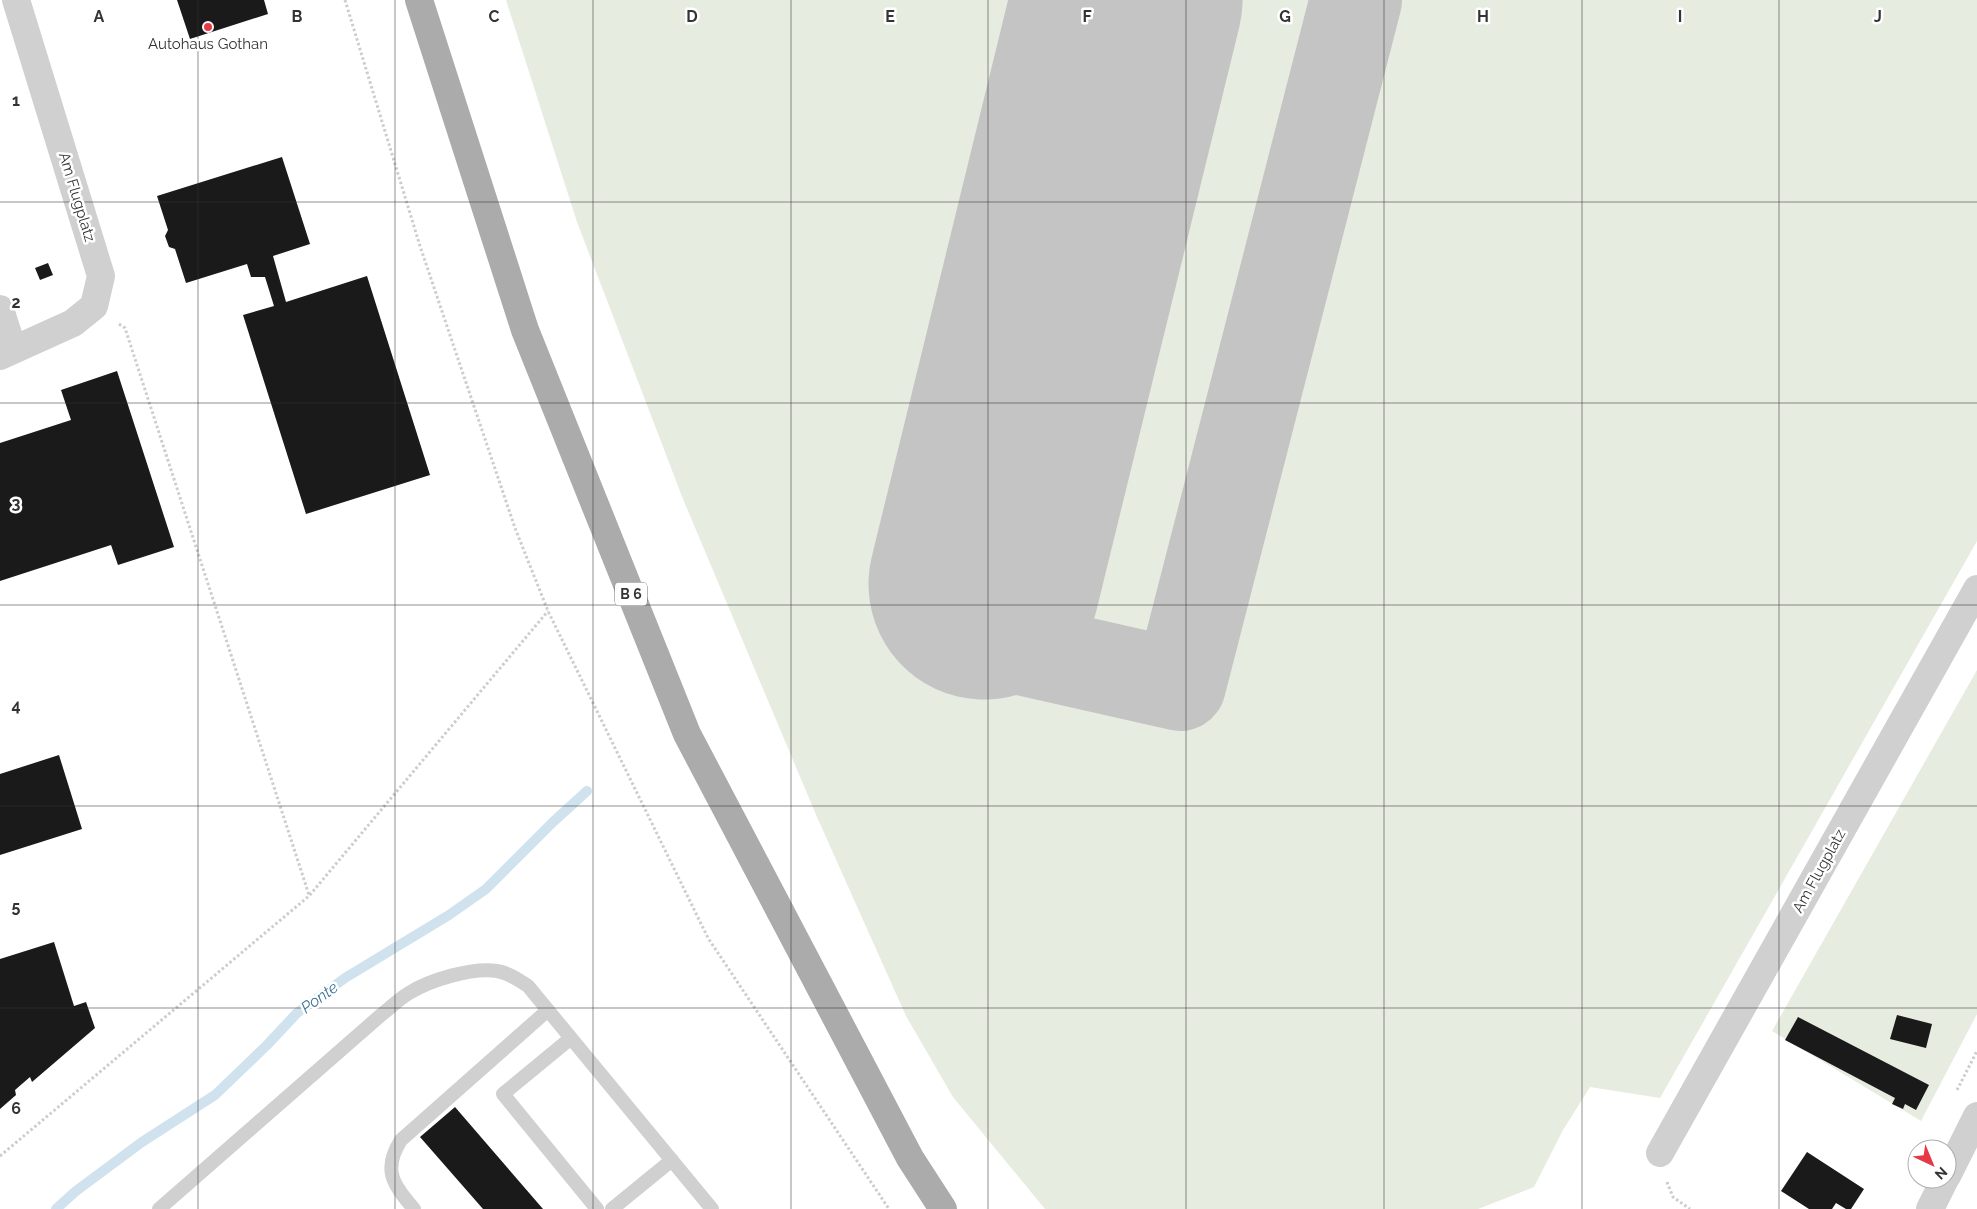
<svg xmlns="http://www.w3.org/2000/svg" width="1977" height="1209" viewBox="0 0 1977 1209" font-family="Raleway,sans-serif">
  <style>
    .green { fill: #e6ecdf }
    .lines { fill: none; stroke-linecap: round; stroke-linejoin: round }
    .stream { stroke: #cfe2ee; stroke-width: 10 }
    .taxiway { stroke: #c4c4c4; stroke-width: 92 }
    .runway { stroke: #c4c4c4; stroke-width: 231 }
    .building { fill: #1a1a1a }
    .path { stroke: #cdcdcd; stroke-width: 3; stroke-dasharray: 2.5 2.5; stroke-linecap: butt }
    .service { stroke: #d0d0d0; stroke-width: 14 }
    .minor { stroke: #d0d0d0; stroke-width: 28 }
    .tertiary { stroke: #d0d0d0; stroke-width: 28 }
    .primary { stroke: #ababab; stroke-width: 28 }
    .grid { fill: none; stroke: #333; stroke-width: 1; stroke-opacity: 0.55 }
    .poi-dot { fill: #e63946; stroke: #fff; stroke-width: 2 }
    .labels { text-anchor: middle; stroke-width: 5; stroke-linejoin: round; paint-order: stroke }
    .shield { fill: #fff; stroke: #707070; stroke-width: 1 }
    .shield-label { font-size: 14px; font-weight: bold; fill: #333 }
    .poi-label { font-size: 15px; fill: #333; stroke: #fff }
    .street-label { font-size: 15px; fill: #333; stroke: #fff }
    .water-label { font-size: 16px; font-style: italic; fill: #3f7597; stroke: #fff }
    .grid-label { font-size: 16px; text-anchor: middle; font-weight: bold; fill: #333; stroke: #fff; stroke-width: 5; stroke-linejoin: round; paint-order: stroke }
  </style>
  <rect width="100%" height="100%" fill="#fff"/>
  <!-- green -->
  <path class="green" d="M506,0H1977V541L1660,1098L1590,1087L1563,1130L1534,1187L1478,1209H1045L953,1097L906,1016L817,817L683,499L577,222Z
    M1977,670V1014L1921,1121L1772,1031Z"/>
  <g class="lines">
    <!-- stream -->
    <path class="stream" d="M56,1209L76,1191L142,1142L215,1095L267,1045L297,1013L345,978L449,915L486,889L553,822L587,791"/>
    <!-- taxiway -->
    <path class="taxiway" d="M984,584L1017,648L1180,685L1356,0"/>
    <!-- runway -->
    <path class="runway" d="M984,584L1127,0"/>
  </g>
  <!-- building -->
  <path class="building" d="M177,0H264L268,14L190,39Z
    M282,157L310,244L273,256L286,302L367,276L430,475L306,514L243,315L274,306L265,277H251L247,264L186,283L175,249L169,247L165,236L168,230L157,196Z
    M48,263L53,275L40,280L35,268Z
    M117,371L174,547L118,565L111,545L0,581V443L71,420L61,390Z
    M59,755L82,829L0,855V774Z
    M54,942L74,1006L86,1002L95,1028L32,1082L30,1077L15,1090L16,1095L0,1109V959Z
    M1897,1015L1932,1024L1926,1048L1890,1039Z
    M1798,1017L1929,1085L1916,1110L1905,1104L1903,1109L1892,1104L1895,1098L1785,1040Z
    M455,1107L543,1209H483L420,1137Z
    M1807,1152L1864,1189L1851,1209H1846L1836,1203L1832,1209H1809L1781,1191Z"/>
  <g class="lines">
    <!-- path -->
    <path class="path" d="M345,0L420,246L515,528L548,611L708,938L889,1209
      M119,324L125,328L309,895
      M1957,1090L1977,1051
      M0,1156L309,896L548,611
      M1667,1182L1673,1197L1690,1209"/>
    <!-- service -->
    <path class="service" d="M571,1038L503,1094L597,1209
      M159,1209L381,1015C390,1008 399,999 409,993C430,980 472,967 497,971C509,973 519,980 528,986L712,1209
      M414,1209C393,1184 382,1170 401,1140L548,1010
      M612,1209L672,1160"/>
    <!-- minor -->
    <path class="minor" d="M0,309L13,350
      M0,356L73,323L94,306L101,276L16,0
      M1660,1153L1977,589"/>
    <!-- tertiary -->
    <path class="tertiary" d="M1947,1176L1977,1116
      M1930,1209L1945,1179"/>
    <!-- primary -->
    <path class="primary" d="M419,0L525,330L687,734L910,1158L943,1209"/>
  </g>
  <!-- grid -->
  <path class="grid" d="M198,0V1209M395,0V1209M593,0V1209M791,0V1209M988,0V1209M1186,0V1209M1384,0V1209M1582,0V1209M1779,0V1209M0,202H1977M0,403H1977M0,605H1977M0,806H1977M0,1008H1977"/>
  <!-- markers -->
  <circle class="poi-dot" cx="208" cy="27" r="5"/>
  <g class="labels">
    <!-- shield labels -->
    <rect class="shield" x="615" y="582.5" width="32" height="23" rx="4"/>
    <g class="shield-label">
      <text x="631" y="599">B 6</text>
    </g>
    <!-- poi labels -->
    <g class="poi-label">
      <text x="208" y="49">Autohaus Gothan</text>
    </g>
    <!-- street labels -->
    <g class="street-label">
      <text transform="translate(77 197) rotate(73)" y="5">Am Flugplatz</text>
      <text transform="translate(1819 871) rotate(-61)" y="5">Am Flugplatz</text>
    </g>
    <!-- water labels -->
    <g class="water-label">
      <text transform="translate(319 997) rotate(-36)" y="6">Ponte</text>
    </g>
  </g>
  <g class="grid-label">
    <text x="99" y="22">A</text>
    <text x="297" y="22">B</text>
    <text x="494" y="22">C</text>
    <text x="692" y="22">D</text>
    <text x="890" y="22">E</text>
    <text x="1087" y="22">F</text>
    <text x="1285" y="22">G</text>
    <text x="1483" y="22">H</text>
    <text x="1680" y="22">I</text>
    <text x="1878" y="22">J</text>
    <text x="16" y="106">1</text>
    <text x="16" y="308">2</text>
    <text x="16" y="509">3</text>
    <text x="16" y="711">4</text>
    <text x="16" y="912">5</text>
    <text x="16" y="1114">6</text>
  </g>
  <!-- north arrow -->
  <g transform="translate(1932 1164) rotate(136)"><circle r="24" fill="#ffffff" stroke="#adadad"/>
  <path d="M0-4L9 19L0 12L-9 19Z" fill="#e63946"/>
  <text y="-8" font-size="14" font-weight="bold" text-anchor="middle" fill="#333333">N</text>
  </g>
</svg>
